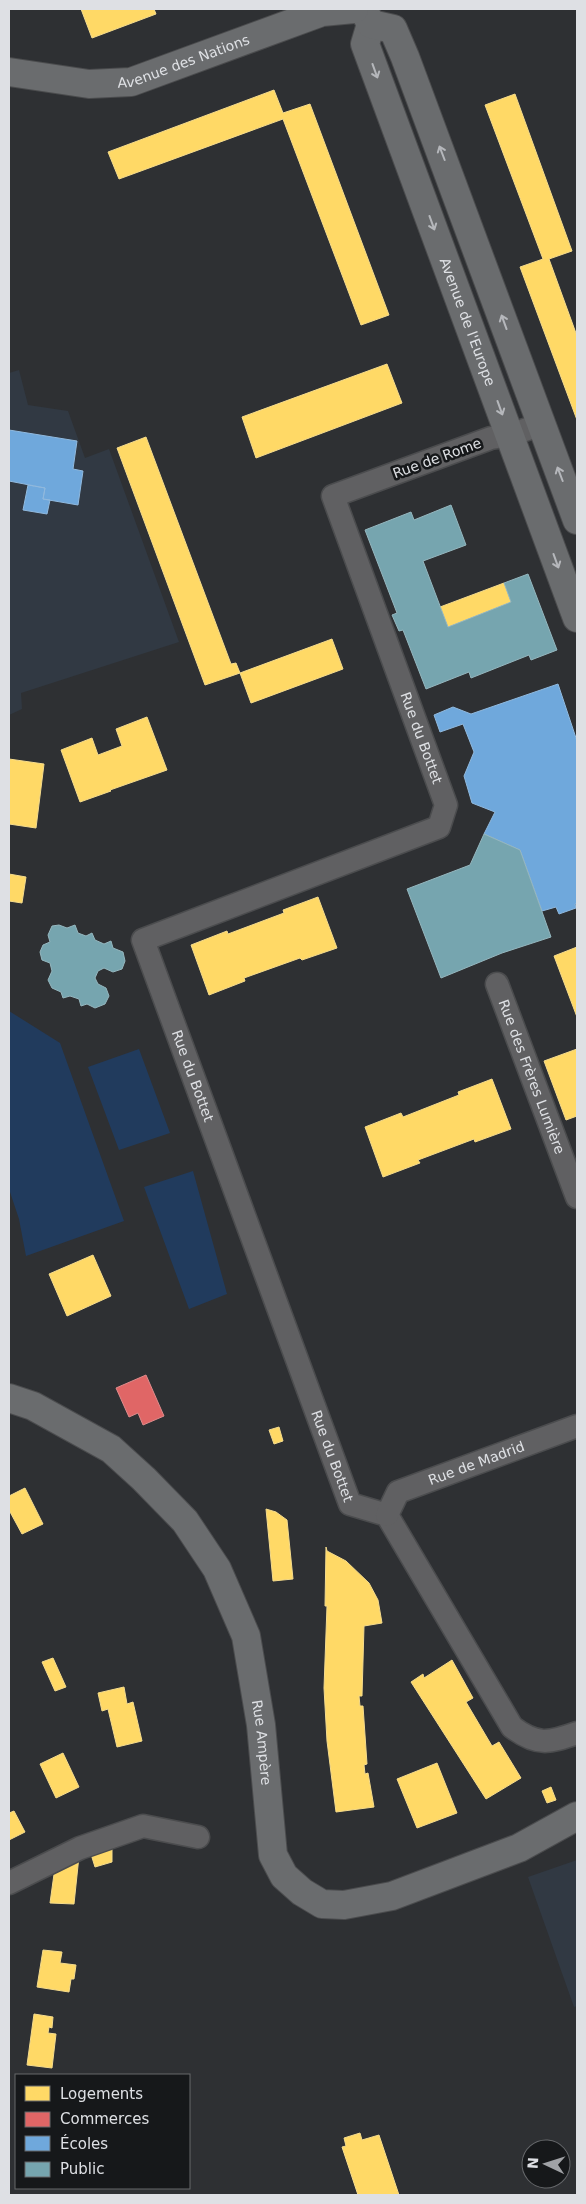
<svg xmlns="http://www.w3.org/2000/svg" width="586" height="2204" viewBox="0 0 586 2204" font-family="'DejaVu Sans',sans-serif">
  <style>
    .built { fill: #313943 }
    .green { fill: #213b5d }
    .homes { fill: #ffd966; stroke: #f5db8c }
    .shops { fill: #e06666; stroke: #df8b8c }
    .schools { fill: #6fa8dc; stroke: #90b9de }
    .public { fill: #76a5af; stroke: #95b7bf }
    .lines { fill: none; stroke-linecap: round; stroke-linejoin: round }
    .street-casing { stroke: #4b4c4e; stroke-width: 25 }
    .secondary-casing { stroke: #4b4c4e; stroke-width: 30 }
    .street { stroke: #606062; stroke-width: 22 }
    .secondary { stroke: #6a6c6e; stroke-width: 28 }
    .oneway { stroke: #b5b7bb }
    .labels { text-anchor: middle; stroke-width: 5; stroke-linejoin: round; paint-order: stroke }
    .street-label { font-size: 14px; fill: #dee0e4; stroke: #16181a }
  </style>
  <rect width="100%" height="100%" fill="#2e3033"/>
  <!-- built -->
  <path class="built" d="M19,370L28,405L68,411L85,458L109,449L179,642L21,693L22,709L9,715V373Z
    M577,1860V2006L574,2007L528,1877Z"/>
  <!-- green -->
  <path class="green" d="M9,1011L60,1043L124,1221L26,1256L19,1219L9,1189Z
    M139,1049L170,1133L119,1150L88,1067Z
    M193,1171L227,1294L189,1309L144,1187Z"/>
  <!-- homes -->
  <path class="homes" d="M81,9H154L156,14L92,38Z
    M274,90L283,113L310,104L389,315L361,325L283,119L119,179L108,152Z
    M515,94L572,251L549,259L577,336V420L520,267L543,259L485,105Z
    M387,364L402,403L256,458L242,417Z
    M146,437L231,664L236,663L240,673L205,685L117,448Z
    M504,583L511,602L448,627L440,607Z
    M332,639L343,669L251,703L240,673Z
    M147,717L167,770L110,790L111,791L80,802L61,750L92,738L98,755L122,746L116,729Z
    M9,759L44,764L36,828L9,824Z
    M9,874L26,877L22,903L9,901Z
    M318,897L337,948L302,960L300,958L244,978L245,981L209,995L191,945L227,931L228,934L284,913L283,910Z
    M577,947V1017L554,956Z
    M577,1049V1116L566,1120L544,1061Z
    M492,1079L511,1129L475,1142L474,1139L418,1160L420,1163L383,1177L365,1127L401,1113L403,1117L459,1095L458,1092Z
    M93,1255L111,1296L67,1316L49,1274Z
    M279,1427L283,1441L274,1444L269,1430Z
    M25,1488L43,1524L22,1534L9,1510V1496Z
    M266,1509L276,1512L287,1520L293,1579L273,1581Z
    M326,1547L327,1551L346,1561L369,1583L378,1600L382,1623L364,1626L362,1696H359L360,1706H363L367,1764L364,1765L365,1774L368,1773L374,1807L336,1812L327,1741L324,1688L327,1606H325Z
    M53,1658L66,1687L55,1691L42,1662Z
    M452,1660L473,1698L466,1702L492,1746L499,1742L521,1778L486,1799L411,1682L423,1674L424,1678Z
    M124,1687L127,1704L133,1702L142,1741L117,1747L108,1709L102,1711L98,1693Z
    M63,1753L79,1787L56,1798L40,1764Z
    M437,1763L457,1813L417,1828L397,1779Z
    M551,1787L556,1800L547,1803L542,1791Z
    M14,1811L25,1832L9,1840V1813Z
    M112,1845V1862L95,1867L90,1851Z
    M79,1856L74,1904L50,1903L55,1867Z
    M43,1950L62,1952L60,1963L76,1965L74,1979H71L69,1992L37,1987Z
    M34,2014L53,2017L52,2028L49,2027L48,2033L56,2034L52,2068L27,2065Z
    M360,2133L362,2140L379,2135L399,2195H358L342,2147L346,2146L344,2138Z"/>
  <!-- shops -->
  <path class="shops" d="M146,1375L164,1416L143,1425L138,1413L129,1417L116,1388Z"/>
  <!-- schools -->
  <path class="schools" d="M9,430L77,441L73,469L83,471L78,505L43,499L45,488L9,481Z
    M28,485L45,488L43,499L50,500L47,514L23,510Z
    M558,684L577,741V904H575L576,908L559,914L556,907L542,911L520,850L484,834L495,812L472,803L464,776L474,752L463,724L440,732L434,715L453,707L471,714Z"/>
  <!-- public -->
  <path class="public" d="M451,505L466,545L423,561L448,627L511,602L504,583L528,574L557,650L531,660L529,655L471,678L469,672L426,689L403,630L399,631L392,615L397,613L365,530L411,512L414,520Z
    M484,834L520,850L551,937L502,953L441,978L407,889L470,865Z
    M59,925L67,928L75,925L78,933L86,936L92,933L95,940L104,944L111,941L113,948L123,952L125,961L122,969L113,972L104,968L98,971L95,978L98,984L106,988L109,996L105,1004L95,1008L87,1004L81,1006L79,999L70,996L63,998L61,992L52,988L48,980L52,971L50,963L42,960L40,952L43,945L50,942L48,935L52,926Z"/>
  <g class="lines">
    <defs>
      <g id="street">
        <path id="s1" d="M542,424L510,435L491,438L333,496L446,805L439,827L143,940L350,1504L387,1515L512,1727C537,1746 549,1743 577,1733"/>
        <path id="s2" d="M497,984L577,1197"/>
        <path id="s3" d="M387,1515L398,1492L577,1426"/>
        <path d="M9,1883L80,1848L143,1826L198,1837"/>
      </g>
      <g id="secondary">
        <path id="s4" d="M363,9L371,24L365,44L577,618"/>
        <path d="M371,24L393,29L405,57L577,520"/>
        <path id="s5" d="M9,72L89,84L131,82L322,12L354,9"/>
        <path id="s6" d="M9,1398L33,1406L111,1449L144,1479L185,1521L217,1569L246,1636L261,1725L273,1855L284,1876L302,1892L322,1904L344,1905L392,1896L519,1848L577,1816"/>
      </g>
    </defs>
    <!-- street casing -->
    <use href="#street" class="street-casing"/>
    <!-- secondary casing -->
    <use href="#secondary" class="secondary-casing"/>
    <!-- street -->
    <use href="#street" class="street"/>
    <!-- secondary -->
    <use href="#secondary" class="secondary"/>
  </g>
  <!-- one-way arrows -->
  <defs><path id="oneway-shaft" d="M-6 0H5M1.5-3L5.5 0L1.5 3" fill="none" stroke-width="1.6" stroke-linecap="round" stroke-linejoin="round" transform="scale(1.25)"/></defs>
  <g class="oneway">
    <use href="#oneway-shaft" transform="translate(375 71) rotate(70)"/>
    <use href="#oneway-shaft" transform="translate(442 153) rotate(-111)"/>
    <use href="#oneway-shaft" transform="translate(432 223) rotate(70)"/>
    <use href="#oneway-shaft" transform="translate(504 322) rotate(-110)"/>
    <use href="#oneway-shaft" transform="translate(500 408) rotate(70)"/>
    <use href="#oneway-shaft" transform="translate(560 474) rotate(-111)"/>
    <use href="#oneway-shaft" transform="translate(556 561) rotate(70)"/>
  </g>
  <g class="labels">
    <!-- street labels -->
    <g class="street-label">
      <text dy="5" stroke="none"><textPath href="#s5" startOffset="179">Avenue des Nations</textPath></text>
      <text dy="5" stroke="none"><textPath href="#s4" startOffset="334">Avenue de l'Europe</textPath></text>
      <text transform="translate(437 458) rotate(-20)" y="5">Rue de Rome</text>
      <text dy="5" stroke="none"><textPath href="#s1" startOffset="479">Rue du Bottet</textPath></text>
      <text dy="5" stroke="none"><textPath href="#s1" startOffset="1035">Rue du Bottet</textPath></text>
      <text dy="5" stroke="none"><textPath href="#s2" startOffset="99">Rue des Frères Lumière</textPath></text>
      <text dy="5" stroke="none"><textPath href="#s1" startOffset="1440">Rue du Bottet</textPath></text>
      <text dy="5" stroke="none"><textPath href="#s3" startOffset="109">Rue de Madrid</textPath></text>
      <text dy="5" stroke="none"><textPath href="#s6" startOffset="456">Rue Ampère</textPath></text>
    </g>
  </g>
  <!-- border -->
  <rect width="586" height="2204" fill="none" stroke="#dee0e4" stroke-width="20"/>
  <!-- legend -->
  <rect x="15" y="2074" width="175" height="115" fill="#16181a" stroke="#66686b"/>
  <rect x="25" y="2086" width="25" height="15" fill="#ffd966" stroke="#66686b"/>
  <text x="60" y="2099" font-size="15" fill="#dee0e4">Logements</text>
  <rect x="25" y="2112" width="25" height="15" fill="#e06666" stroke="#66686b"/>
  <text x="60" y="2124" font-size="15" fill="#dee0e4">Commerces</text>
  <rect x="25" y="2136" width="25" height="15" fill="#6fa8dc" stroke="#66686b"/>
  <text x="60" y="2149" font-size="15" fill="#dee0e4">Écoles</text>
  <rect x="25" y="2162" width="25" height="15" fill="#76a5af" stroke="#66686b"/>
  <text x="60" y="2174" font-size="15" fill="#dee0e4">Public</text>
  <!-- north arrow -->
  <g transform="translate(546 2164) rotate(274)"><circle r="24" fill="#16181a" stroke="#66686b"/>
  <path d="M0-4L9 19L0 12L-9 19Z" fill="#a0a2a6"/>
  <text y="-8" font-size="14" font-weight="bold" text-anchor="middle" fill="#dee0e4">N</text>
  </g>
</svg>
